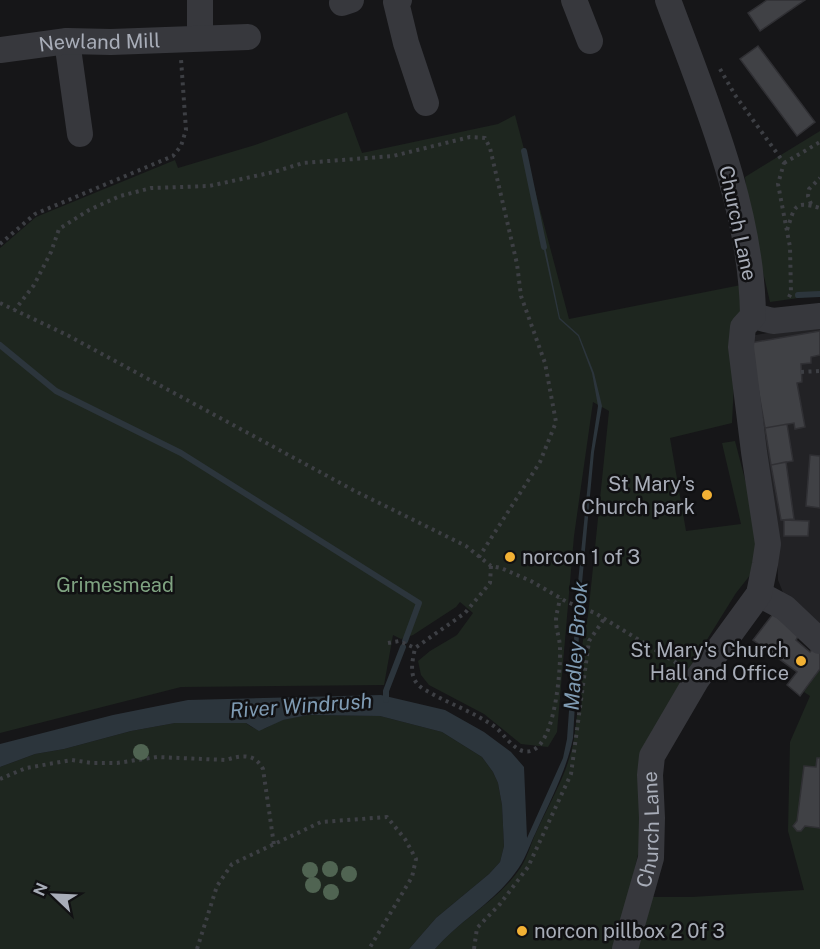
<svg xmlns="http://www.w3.org/2000/svg" width="820" height="949" viewBox="0 0 820 949" font-family="'Public Sans',sans-serif">
  <style>
    .built { fill: #222225 }
    .green { fill: #1e261f }
    .water { fill: #2c353c }
    .lines { fill: none; stroke-linecap: round; stroke-linejoin: round }
    .stream { stroke: #2c353c; stroke-width: 6 }
    .building { fill: #404145; stroke: #303034; stroke-width: 1.5 }
    .path { stroke: #3d3f44; stroke-width: 4; stroke-dasharray: 3 4.5; stroke-linecap: butt }
    .minor { stroke: #37383d; stroke-width: 26 }
    .tree { fill: #506452 }
    .poi-dot { fill: #f2b134; stroke: #111113; stroke-width: 2 }
    .labels { text-anchor: middle; stroke-width: 5; stroke-linejoin: round; paint-order: stroke }
    .street-label { font-size: 20px; fill: #a8adb8; stroke: #111113 }
    .poi-label { font-size: 20px; fill: #a8adb8; stroke: #111113; text-anchor: end }
    .park-label { font-size: 20px; fill: #7fa381; stroke: #111113 }
    .water-label { font-size: 21px; font-style: italic; fill: #7f9bb3; stroke: #111113 }
  </style>
  <rect width="100%" height="100%" fill="#161618"/>
  <!-- built -->
  <path class="built" d="M820,323V633L784,595L778,580L777,540L751,336Z"/>
  <!-- green -->
  <path class="green" d="M347,112L362,153L498,124L515,115L569,319L741,285L744,300L734,383L732,423L670,438L686,531L741,524L722,443L735,441L759,533L751,574L736,593L685,675L640,754V846L616,949H435C459,921 494,903 516,874C525,863 529,850 534,837C548,805 568,774 574,739C581,698 577,657 588,616L609,411L593,402L574,536L557,732L548,747L521,744L484,714L429,685L421,675L418,661L430,651L457,635L473,613L460,602L456,607L413,635L401,639L393,635L384,685L181,687L0,733V248L36,217L175,160L178,168L255,145Z
    M820,131V295L770,302L748,208L745,177Z
    M820,669V949H631L653,897H692L804,890L788,831L790,742L810,696L804,692Z
    M308,715L380,716L442,732L482,757L493,772L498,783L502,805L504,846L500,862L489,874L436,918L409,949H0V767L35,754L64,749L131,731L175,723H246C262,736 266,726 282,720C290,718 299,717 308,715Z"/>
  <!-- water -->
  <path class="water" d="M542,241H544L560,318L579,335L594,373L602,406L594,452L582,583L573,738C566,772 550,801 536,832C529,846 525,861 515,873C493,903 459,921 435,949H409L436,918L489,874L500,862L504,846L502,805L498,783L493,772L482,757L442,732L380,716L308,715L283,720L259,731L246,723H175L131,731L64,749L35,754L0,767V744L113,715L188,700L381,695L445,710L484,732L511,752L524,767L527,838L563,758L567,739L578,583L591,452L598,406L592,373L578,336L559,319Z"/>
  <g class="lines">
    <!-- stream -->
    <path class="stream" d="M524,151L544,247
      M798,295L820,294
      M0,345L56,391L181,453L419,603L405,641
      M386,700V691L403,647"/>
  </g>
  <!-- building -->
  <path class="building" d="M767,0H805L760,31L748,13Z
    M758,46L815,122L797,136L740,59Z
    M820,331V355L811,357V363L801,364L802,382L797,383L805,427L795,429L794,423L765,428L750,343Z
    M787,424L793,461L771,465L765,428Z
    M810,455L820,456V508L806,506Z
    M786,462L794,519L781,520L771,465Z
    M784,520L809,521L808,536H784Z
    M506 557a4 4 0 1 1 8 0a4 4 0 1 1-8 0Z
    M773,614L799,635L796,640L810,652L818,642L820,644V669L800,696L787,685L797,672L753,640Z
    M817,758H820V828L805,826L801,831H797L793,826L797,821L804,766L816,767Z
    M518.5 931a3.5 3.5 0 1 1 7 0a3.5 3.5 0 1 1-7 0Z"/>
  <g class="lines">
    <!-- path -->
    <path class="path" d="M720,69L735,95L784,163L778,184L790,247L791,293L788,299
      M784,163L820,142
      M811,204L808,196L809,189L820,178
      M787,230C795,207 793,200 820,208
      M0,244L35,214L173,156L181,146L186,130L181,59
      M0,303L67,335L355,491L466,546L491,566L501,568L531,581L567,602L595,613L680,665
      M14,311L34,285L51,252L59,229L89,210L120,196L151,188L209,186L274,172L303,163L393,156L470,137L485,138L490,148L517,264L521,296L545,363L556,422L540,462L479,557
      M801,372L820,371
      M491,566L490,583L465,613L415,648C412,663 408,678 422,688C446,703 473,711 495,727C504,734 512,748 523,751C555,759 561,668 560,648C560,639 556,630 556,621C556,613 559,606 560,598
      M388,643L399,641L415,648
      M0,779L26,768L72,760L92,763H117L157,757L226,760C241,755 255,753 263,769L274,845
      M197,949L217,886L232,864L321,822L387,817L405,839L416,859L412,877L369,949
      M474,949L477,928L500,904L528,867L571,774L589,641L604,619"/>
    <!-- minor -->
    <g class="minor">
      <path d="M200,0V38"/>
      <path d="M399,0L396,2L406,43L426,103"/>
      <path d="M574,0L590,41"/>
      <path d="M342,3L351,0"/>
      <path d="M67,41L80,134"/>
      <path id="s1" d="M0,50L67,41L111,42L248,37"/>
      <path d="M753,316L773,321L820,316"/>
      <path d="M759,594L785,608L820,641"/>
      <path id="s2" d="M625,949L651,858L652,818L650,775L652,756L697,679L759,594L765,564L768,544L754,452L741,347L743,327L753,316C752,208 705,100 668,0"/>
    </g>
  </g>
  <!-- trees -->
  <g class="tree">
    <circle cx="141" cy="752" r="8"/>
    <circle cx="330" cy="869" r="8"/>
    <circle cx="310" cy="870" r="8"/>
    <circle cx="349" cy="874" r="8"/>
    <circle cx="313" cy="885" r="8"/>
    <circle cx="331" cy="892" r="8"/>
  </g>
  <!-- markers -->
  <g class="poi-dot">
    <circle cx="707" cy="495" r="6"/>
    <circle cx="510" cy="557" r="6"/>
    <circle cx="801" cy="661" r="6"/>
    <circle cx="522" cy="931" r="6"/>
  </g>
  <g class="labels">
    <!-- street labels -->
    <g class="street-label">
      <text dy="7" stroke="none"><textPath href="#s1" startOffset="100">Newland Mill</textPath></text>
      <text transform="translate(738 223) rotate(78)" y="7">Church Lane</text>
      <text dy="7" stroke="none"><textPath href="#s2" startOffset="123">Church Lane</textPath></text>
    </g>
    <!-- poi labels -->
    <g class="poi-label">
      <text x="695" y="491">St Mary's<tspan x="695" dy="23">Church park</tspan></text>
      <text x="522" y="564" text-anchor="start">norcon 1 of 3</text>
      <text x="789" y="657">St Mary's Church<tspan x="789" dy="23">Hall and Office</tspan></text>
      <text x="534" y="938" text-anchor="start">norcon pillbox 2 0f 3</text>
    </g>
    <!-- park labels -->
    <g class="park-label">
      <text x="115" y="592">Grimesmead</text>
    </g>
    <!-- water labels -->
    <g class="water-label">
      <text transform="translate(576 646) rotate(-86)" y="7">Madley Brook</text>
      <text transform="translate(301 706) rotate(-4)" y="7">River Windrush</text>
    </g>
  </g>
  <!-- north arrow -->
  <g transform="translate(54 895) rotate(293)" stroke="#111113" stroke-width="4.5" paint-order="stroke">
  <path d="M0-4.5L10 22L0 15L-10 22Z" fill="#a8adb8"/>
  <text y="-9" font-size="16" font-weight="bold" text-anchor="middle" fill="#a8adb8">N</text>
  </g>
</svg>
